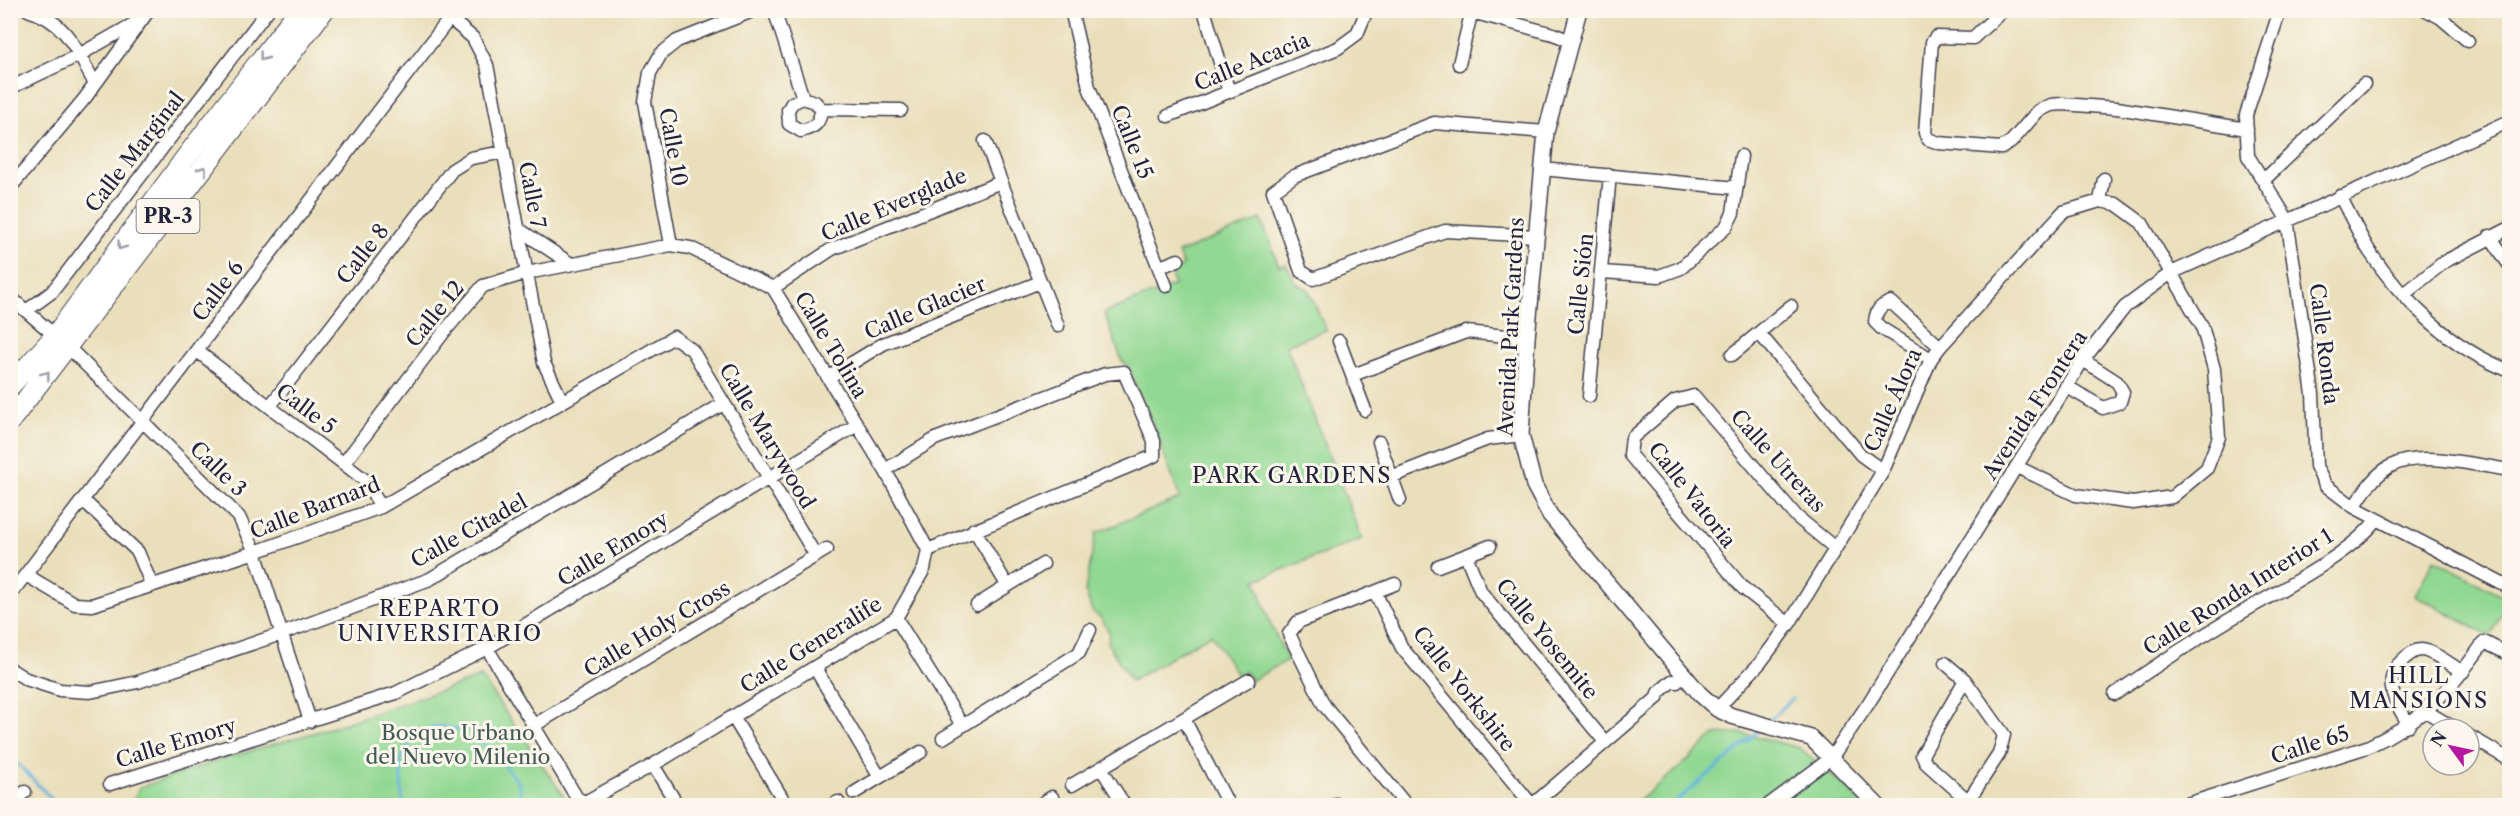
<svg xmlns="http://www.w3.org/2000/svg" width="2520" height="816" viewBox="0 0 2520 816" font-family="'Libre Caslon Text',serif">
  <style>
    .green { fill: #91d892; stroke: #5a7d66; stroke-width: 1.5 }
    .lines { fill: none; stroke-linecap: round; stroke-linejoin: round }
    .stream { stroke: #65b3df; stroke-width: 3 }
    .minor-casing { stroke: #403e4e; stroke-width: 15 }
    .tertiary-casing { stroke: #403e4e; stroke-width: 18 }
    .trunk-casing { stroke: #403e4e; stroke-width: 22 }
    .minor { stroke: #fff; stroke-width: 12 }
    .tertiary { stroke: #fff; stroke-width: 15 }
    .trunk { stroke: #fff; stroke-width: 20 }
    .oneway { stroke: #9c9ca7 }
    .labels { text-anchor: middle; stroke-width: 6; stroke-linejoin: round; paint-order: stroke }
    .shield { fill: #fbf7ec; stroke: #636270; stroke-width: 1.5 }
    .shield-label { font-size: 20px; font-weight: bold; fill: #22223b }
    .street-label { font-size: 21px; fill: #22223b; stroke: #fbf7ec }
    .park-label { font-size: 21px; fill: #435955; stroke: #fbf7ec }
    .neighbourhood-label { font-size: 22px; letter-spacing: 1.5px; fill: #22223b; stroke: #fbf7ec }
  </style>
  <rect width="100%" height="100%" fill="#fbf7ec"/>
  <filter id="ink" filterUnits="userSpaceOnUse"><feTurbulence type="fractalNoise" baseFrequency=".0167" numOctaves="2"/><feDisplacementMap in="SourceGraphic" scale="12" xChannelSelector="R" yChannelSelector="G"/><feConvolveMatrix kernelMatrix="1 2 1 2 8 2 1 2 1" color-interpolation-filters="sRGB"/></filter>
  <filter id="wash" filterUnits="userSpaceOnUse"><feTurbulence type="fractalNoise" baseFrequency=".008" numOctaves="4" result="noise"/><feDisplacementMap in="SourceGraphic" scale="24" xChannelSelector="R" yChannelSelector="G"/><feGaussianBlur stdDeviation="1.35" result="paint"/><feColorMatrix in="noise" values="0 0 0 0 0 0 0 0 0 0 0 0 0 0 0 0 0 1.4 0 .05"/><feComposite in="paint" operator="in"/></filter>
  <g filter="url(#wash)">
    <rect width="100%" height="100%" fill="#eadfbb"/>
    <!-- green -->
    <path class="green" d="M1261,219L1279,266L1286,264L1296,283L1308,289L1326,330L1286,345L1362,539L1256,580L1270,623L1288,660L1252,680L1244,671L1237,675L1211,634L1131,681L1108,644L1109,632L1101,618L1092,611L1085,591L1096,533L1180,498L1154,427L1127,365L1122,361L1104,313L1174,285L1171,272L1183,266L1178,253Z
      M2434,559L2509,599L2490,636L2415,595Z
      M481,677L570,805H131L140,787L222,759L330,728Z
      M1740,733L1800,748L1865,805L1632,806L1678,769L1714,735Z"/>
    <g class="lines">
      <!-- stream -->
      <path class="stream" d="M1770,720L1792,699
        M10,762L19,765L58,806
        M403,806L400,763L411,739L436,726L470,731L493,752L519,783L522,806
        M1670,806L1730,757L1760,729"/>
    </g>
  </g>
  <g filter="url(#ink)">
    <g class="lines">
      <defs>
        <path id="minor" d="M28,10C68,22 76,50 95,84
          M440,10L473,38L487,65L544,363L562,401
          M774,10L803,98
          M1071,10L1089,87L1166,286
          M1204,10L1229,92
          M2003,10L1973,38L1936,37L1932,42L1925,133L1928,139L1939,143L2001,148L2011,142L2038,111L2051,105L2062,104L2117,108L2247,129
          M2280,10L2246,115L2248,156L2287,219L2313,394L2316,466L2325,485L2354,507L2510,588
          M2426,10L2441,18L2468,41
          M1472,12L1553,34L1571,41
          M1459,64L1472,10
          M10,88L79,55L137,22
          M821,109C820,124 815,127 801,131L789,124L788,110L792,103L803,98L815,102L821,109L901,110
          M1168,116L1338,48L1357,34L1367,10
          M985,141L1058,326
          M1542,169L1736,188
          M2264,180L2364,84
          M10,188L85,98L149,10
          M2340,196C2349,213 2358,232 2368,249C2401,300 2452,349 2510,371
          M2100,201L2104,179
          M520,230L571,264
          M1536,236L1445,231L1313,279L1301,271L1273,191L1294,176L1434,123L1546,132
          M2490,236L2510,266
          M671,245L645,102L650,73L661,54L677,41L755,10
          M1160,267L1178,260
          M1602,272L1659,276L1681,268L1726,227L1733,213L1741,156
          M773,288L832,249L1001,182
          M2403,295L2444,262L2510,228
          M10,297L68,347L239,517L255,552L310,721
          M26,311L52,292L268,10
          M1759,333L1861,455L1883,471
          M1339,341L1365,410
          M197,351L365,480L381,507
          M1732,355L1791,306
          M1931,359L1881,328L1875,322C1876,310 1880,306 1891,302L1940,347
          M1353,375L1466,332L1527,338
          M829,377L883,344L1040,282
          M2066,386L2103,408L2120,402L2123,392L2117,382L2083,360
          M1589,396L1610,175
          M270,406L452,170L471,158L504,152
          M1379,442L1400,500
          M344,463L444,332L483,286L527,273L671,245L690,248L773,288L885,470L928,550
          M1391,477L1488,439L1521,435
          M83,500L138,552L152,586
          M2354,507C2364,492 2374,475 2391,466C2419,450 2478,466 2510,470
          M974,529L1007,585
          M1466,555L1481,592L1605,742
          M1438,566L1490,546
          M26,575L75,604L92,605L255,552L381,507L674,337L692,350L816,556
          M1395,584L1298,622L1289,634L1324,705L1407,806
          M1375,592L1402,648L1532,805
          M10,595L456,10
          M977,605L1043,564
          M896,618L962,725
          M1789,624L1743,588L1630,455L1632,438L1675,401L1694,396L1797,517L1835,548
          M487,648L577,798L585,802L653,765L896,618L924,569L928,550L1154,456V441L1124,372L1105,374L935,439L885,470
          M1945,663L1965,680L2004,735L1999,754L1968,801
          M815,668L879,776
          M10,669L26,679L60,690L90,692L138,682L281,634L430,579L723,404
          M1965,680L1922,755L1926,763L1973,805
          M2115,694C2158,664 2201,636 2246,610C2284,588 2352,553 2377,519
          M1717,709L1760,663L1789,624L1883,471L1931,359L1940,347L2063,212L2100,201L2116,204L2142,223L2202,326L2214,369L2219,437L2207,468L2172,497L2133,503L2076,495L2017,467
          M2427,712L2456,729
          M733,717L787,806
          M1184,719L1229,806
          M2409,725C2395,702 2380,678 2405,658C2410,654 2414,650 2421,650C2434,651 2452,666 2463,672
          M533,726L827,549
          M2469,736L2510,760
          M943,738L1079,653L1090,630
          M653,765L678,806
          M1101,768L1125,806
          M110,784L396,693L487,648L857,425
          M1072,785L1249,680
          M854,793L921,752
          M10,802L25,792
          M831,806L838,802
          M1038,806L1052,797
          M1334,806L1336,804
          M1531,806L1657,698L1658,693L1672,681L1677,682
          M1767,806L1831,758L1868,704L2083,360L2125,307L2171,273L2510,121
          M2181,806L2367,747C2420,723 2451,690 2484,642L2510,655"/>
        <path id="tertiary" d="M1579,10L1546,132L1527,338L1521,435L1534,485L1550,515L1700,694L1717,709L1732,716L1811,738L1878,806"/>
        <path id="trunk" d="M10,386L55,336L184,160L299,10
          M10,421L324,10"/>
      </defs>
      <!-- minor casing -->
      <use href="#minor" class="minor-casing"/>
      <!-- tertiary casing -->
      <use href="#tertiary" class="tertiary-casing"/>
      <!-- trunk casing -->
      <use href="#trunk" class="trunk-casing"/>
      <!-- minor -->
      <use href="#minor" class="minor"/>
      <!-- tertiary -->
      <use href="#tertiary" class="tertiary"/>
      <!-- trunk -->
      <use href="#trunk" class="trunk"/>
    </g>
    <!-- one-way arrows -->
    <defs><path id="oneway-chevron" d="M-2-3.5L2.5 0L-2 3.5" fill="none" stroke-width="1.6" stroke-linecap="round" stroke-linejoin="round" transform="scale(1.5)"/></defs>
    <g class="oneway">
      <use href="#oneway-chevron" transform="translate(263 57) rotate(127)"/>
      <use href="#oneway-chevron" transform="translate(203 170) rotate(-53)"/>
      <use href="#oneway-chevron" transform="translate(121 246) rotate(126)"/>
      <use href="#oneway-chevron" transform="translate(46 375) rotate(-52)"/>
    </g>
  </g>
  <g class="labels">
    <!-- shield labels -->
    <rect class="shield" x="136.5" y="199" width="63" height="34" rx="4.5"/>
    <g class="shield-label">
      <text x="168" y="223">PR-3</text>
    </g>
    <!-- street labels -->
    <g class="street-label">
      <text transform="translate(1252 62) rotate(-22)" y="7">Calle Acacia</text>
      <text transform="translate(1132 142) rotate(68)" y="7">Calle 15</text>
      <text transform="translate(673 147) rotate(80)" y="7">Calle 10</text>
      <text transform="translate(135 152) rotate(-52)" y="7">Calle Marginal</text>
      <text transform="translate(532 195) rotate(79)" y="7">Calle 7</text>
      <text transform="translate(894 205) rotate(-23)" y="7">Calle Everglade</text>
      <text transform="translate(363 254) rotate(-52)" y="7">Calle 8</text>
      <text transform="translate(1581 284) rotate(-84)" y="7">Calle Sión</text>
      <text transform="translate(218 291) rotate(-53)" y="7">Calle 6</text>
      <text transform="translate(925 308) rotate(-23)" y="7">Calle Glacier</text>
      <text transform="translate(435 314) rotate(-51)" y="7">Calle 12</text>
      <text transform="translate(1511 327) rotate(-87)" y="7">Avenida Park Gardens</text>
      <text transform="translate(2324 344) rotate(83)" y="7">Calle Ronda</text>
      <text transform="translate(831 345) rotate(59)" y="7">Calle Tolina</text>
      <text transform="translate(1893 400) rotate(-66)" y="7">Calle Álora</text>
      <text transform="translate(2035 405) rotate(-57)" y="7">Avenida Frontera</text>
      <text transform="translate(306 409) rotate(37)" y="7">Calle 5</text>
      <text transform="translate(767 436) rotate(59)" y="7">Calle Marywood</text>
      <text transform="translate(1778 461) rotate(48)" y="7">Calle Utreras</text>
      <text transform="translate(218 469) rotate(44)" y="7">Calle 3</text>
      <text transform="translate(1692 495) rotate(52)" y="7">Calle Vatoria</text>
      <text transform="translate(315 508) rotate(-21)" y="7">Calle Barnard</text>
      <text transform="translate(469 531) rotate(-29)" y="7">Calle Citadel</text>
      <text transform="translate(613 549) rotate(-31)" y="7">Calle Emory</text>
      <text transform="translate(2238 592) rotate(-32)" y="7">Calle Ronda Interior 1</text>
      <text transform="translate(657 629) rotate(-31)" y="7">Calle Holy Cross</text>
      <text transform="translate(1547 639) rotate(51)" y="7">Calle Yosemite</text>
      <text transform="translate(811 645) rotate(-32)" y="7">Calle Generalife</text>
      <text transform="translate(1464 689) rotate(52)" y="7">Calle Yorkshire</text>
      <text transform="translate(176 743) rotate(-17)" y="7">Calle Emory</text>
      <text transform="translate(2310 745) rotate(-18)" y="7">Calle 65</text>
    </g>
    <!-- park labels -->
    <g class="park-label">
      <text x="458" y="740">Bosque Urbano<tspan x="458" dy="24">del Nuevo Milenio</tspan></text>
    </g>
    <!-- neighbourhood labels -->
    <g class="neighbourhood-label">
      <text x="1292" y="483">PARK GARDENS</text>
      <text x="440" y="616">REPARTO<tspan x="440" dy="25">UNIVERSITARIO</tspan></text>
      <text x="2419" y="683">HILL<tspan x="2419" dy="25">MANSIONS</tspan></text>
    </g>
  </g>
  <!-- margin -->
  <rect width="2520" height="816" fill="none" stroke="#fbf7ec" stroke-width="36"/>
  <!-- north arrow -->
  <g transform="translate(2451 747) rotate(303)"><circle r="28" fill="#fbf7ec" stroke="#a4a2a5" stroke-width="1.5"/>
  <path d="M0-4.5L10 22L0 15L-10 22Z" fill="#b5179e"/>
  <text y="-9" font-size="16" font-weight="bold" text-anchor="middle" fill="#22223b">N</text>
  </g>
</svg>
